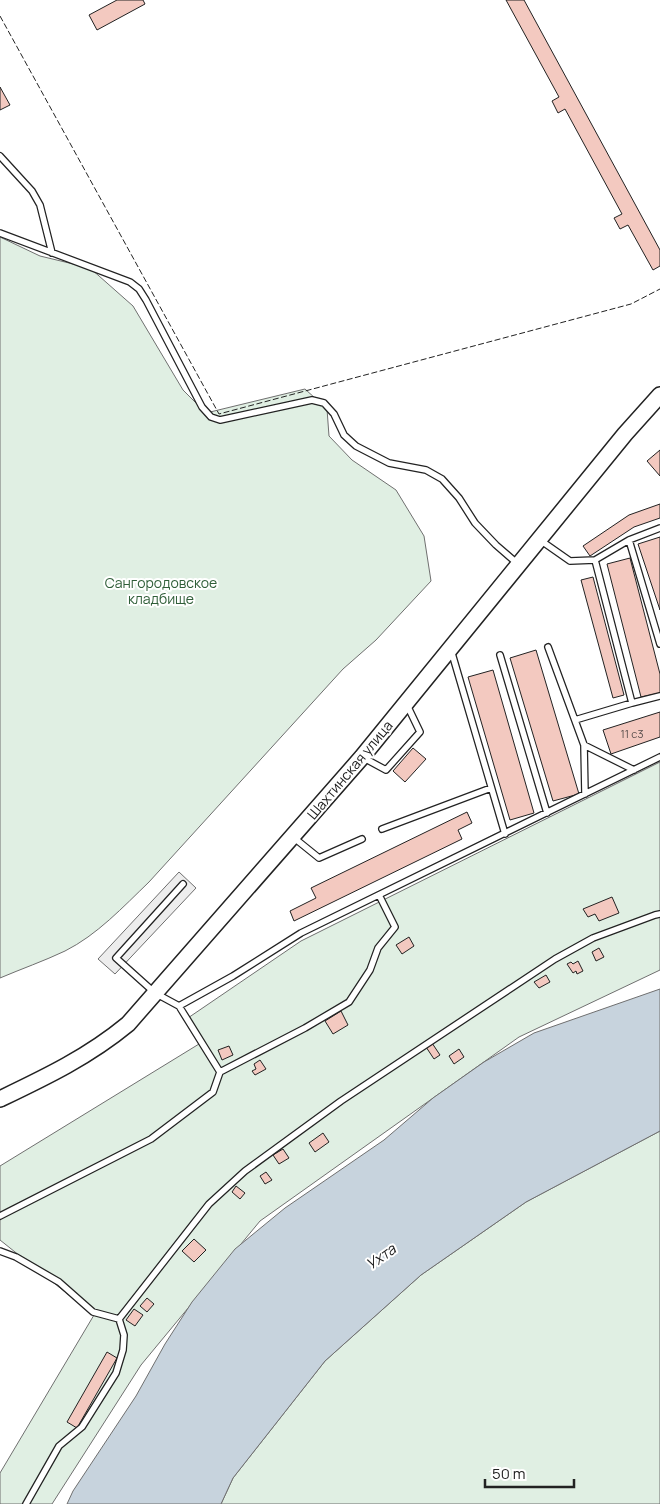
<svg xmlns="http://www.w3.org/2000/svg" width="660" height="1504" viewBox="0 0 660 1504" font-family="Manrope,sans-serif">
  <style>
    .green { fill: #e0efe3; stroke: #6f6f6f }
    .parking { fill: #ededed; stroke: #6f6f6f }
    .water { fill: #c7d3dd; stroke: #6f6f6f }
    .building { fill: #f3c9c0; stroke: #222 }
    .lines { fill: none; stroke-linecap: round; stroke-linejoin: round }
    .lane-casing { stroke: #222; stroke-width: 8 }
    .secondary-casing { stroke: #222; stroke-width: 18 }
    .lane { stroke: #fff; stroke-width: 5.5 }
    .secondary { stroke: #fff; stroke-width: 15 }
    .fence { stroke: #222; stroke-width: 1; stroke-dasharray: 6 2.5; stroke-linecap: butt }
    .labels { text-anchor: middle; stroke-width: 4; stroke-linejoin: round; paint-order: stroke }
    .number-label { font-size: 11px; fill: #564c4a }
    .park-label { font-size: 14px; fill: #2f5e38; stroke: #fff }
    .street-label { font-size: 14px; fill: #222; stroke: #fff }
    .water-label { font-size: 15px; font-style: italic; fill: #222; stroke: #fff }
  </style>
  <rect width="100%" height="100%" fill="#fff"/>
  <!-- green -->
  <path class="green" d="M0,237L40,256L90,268L133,306L183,390L206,413L305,389L327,409L329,436L352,460L396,490L424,536L431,581L376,640L343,669L149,882C123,907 97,935 65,951C44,961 21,969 0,978Z
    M660,762V970L519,1037L260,1221L141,1365L52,1504H0V1473L94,1315L0,1240V1166L199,1044L185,1020L301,941Z
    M660,1131V1504H221L233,1478L325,1361L421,1275L526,1202Z"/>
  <!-- parking -->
  <path class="parking" d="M179,872L196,888L115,974L98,959Z"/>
  <!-- water -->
  <path class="water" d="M660,989V1131L526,1202L421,1275L325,1361L233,1478L221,1504H67L73,1491L136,1396L165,1344L192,1302L235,1249L285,1208L384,1140L433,1098L484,1062L534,1033Z"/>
  <!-- building -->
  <path class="building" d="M117,0H143L145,4L97,30L89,15Z
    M506,0H524L660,250V266L653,270L628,225L620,229L614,218L622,214L565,109L558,113L552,101L559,97Z
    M0,87L10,105L0,110Z
    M660,450V476L647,461Z
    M660,504V518L634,527L590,556L583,546L629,515Z
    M660,537V610L638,544Z
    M630,558L660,674V693L641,697L607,564Z
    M593,577L624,695L613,698L581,580Z
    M536,650L579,794L553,801L510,658Z
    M493,670L534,813L510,820L468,677Z
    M660,712V737L611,754L603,730Z
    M413,748L426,759L405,782L393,771Z
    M467,812L472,823L458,830L462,839L294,921L290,911L316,898L311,888Z
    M612,897L619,913L599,921L595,914L588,917L583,909Z
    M409,937L414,946L402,954L396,945Z
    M599,948L604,957L596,961L592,952Z
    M578,961L583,971L577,974L576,971L573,973L567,964L571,962L573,964Z
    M546,975L550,982L539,988L534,982Z
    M341,1011L348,1025L333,1034L325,1021Z
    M432,1043L440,1055L434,1059L426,1047Z
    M229,1046L233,1055L222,1060L218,1050Z
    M459,1049L464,1057L454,1064L449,1056Z
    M260,1060L266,1069L255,1075L252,1071L256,1069L254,1064Z
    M323,1133L329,1142L315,1152L309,1143Z
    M283,1149L289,1158L279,1164L273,1155Z
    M266,1172L272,1180L265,1184L260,1176Z
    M236,1186L245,1193L240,1199L232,1192Z
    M194,1239L206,1250L194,1262L182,1251Z
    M147,1298L154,1304L147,1312L140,1306Z
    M134,1309L143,1315L135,1326L126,1320Z
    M107,1352L117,1358L77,1428L67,1422Z"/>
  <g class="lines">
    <defs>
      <path id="lane" d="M0,156L32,191L40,205L52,253
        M0,233L130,282L139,289L146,300L202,407L211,417L220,420L312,400L324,403L334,414L344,435L356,446L389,463L426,470L442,479L459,498L475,523L496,545L518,564
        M540,540L570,561L595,560L632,703L575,720
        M629,540L660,528
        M595,560L629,540L660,644
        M548,647L584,745L585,794
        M451,650L505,834
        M500,655L547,813
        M632,703L660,696
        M584,745L634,770
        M362,757L386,770L420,732L407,705
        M382,829L491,788
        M293,837L319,858L362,839
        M183,884L116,958L155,993L179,1006L233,976L301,933L660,757
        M220,1072L305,1028L349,1002L370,970L378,948L395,927L379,895
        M0,1216L151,1139L213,1092L220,1072L179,1006
        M0,1251L16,1257L59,1282L93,1312L119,1319
        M26,1504L59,1446L82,1427L116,1373L123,1350L124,1335L119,1319L209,1204L245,1171L341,1101L555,959L593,938L655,915L660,914"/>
      <path id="secondary" d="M0,1099C46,1077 88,1057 128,1024L362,757L625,434L660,395"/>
    </defs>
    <!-- lane casing -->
    <use href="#lane" class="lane-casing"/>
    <!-- secondary casing -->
    <use href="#secondary" class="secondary-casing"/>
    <!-- lane -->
    <use href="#lane" class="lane"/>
    <!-- secondary -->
    <use href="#secondary" class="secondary"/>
    <!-- fence -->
    <path class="fence" d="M0,16L219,414L631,304L660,289"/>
  </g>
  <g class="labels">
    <!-- number labels -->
    <g class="number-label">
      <text x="632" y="738">11 с3</text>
    </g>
    <!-- park labels -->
    <g class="park-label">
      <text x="161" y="588">Сангородовское<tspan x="161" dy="16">кладбище</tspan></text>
    </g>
    <!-- street labels -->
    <g class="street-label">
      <text transform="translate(350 770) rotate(-50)" y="5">Шахтинская улица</text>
    </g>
    <!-- water labels -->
    <g class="water-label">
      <text transform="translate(381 1257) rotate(-36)" y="5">Ухта</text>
    </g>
  </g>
  <!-- scale -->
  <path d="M485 1479v8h89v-8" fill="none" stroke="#222222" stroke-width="2.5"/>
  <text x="492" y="1479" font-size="15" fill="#222222" stroke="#ffffff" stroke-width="4" paint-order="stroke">50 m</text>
</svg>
